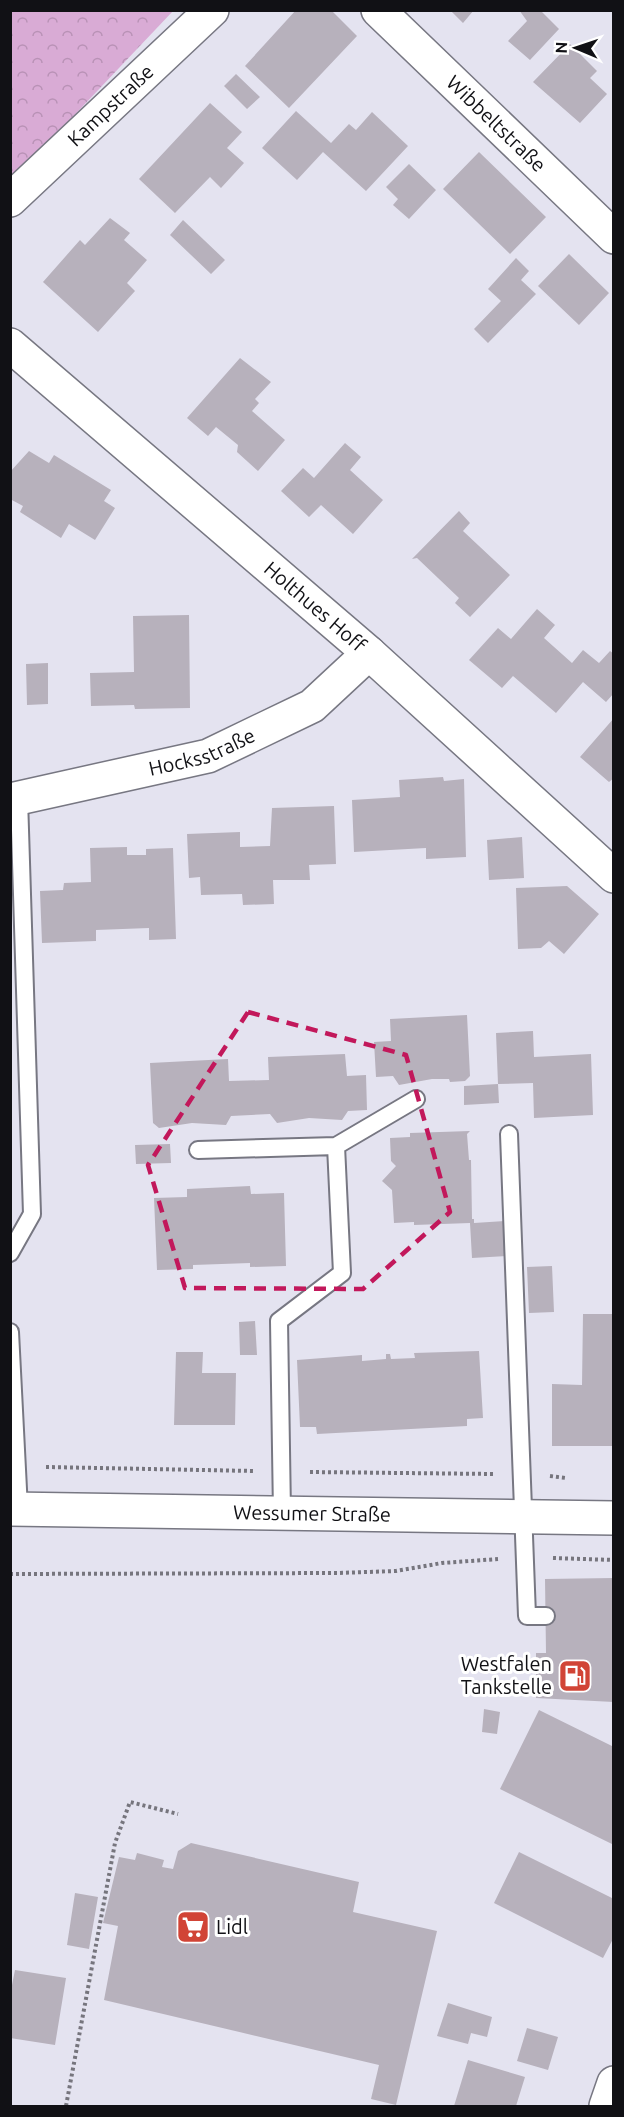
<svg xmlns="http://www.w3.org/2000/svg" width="624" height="2117" viewBox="0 0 624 2117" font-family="Ubuntu,sans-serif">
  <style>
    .forest { fill: url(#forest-crowns) }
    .building { fill: #b7b1bc }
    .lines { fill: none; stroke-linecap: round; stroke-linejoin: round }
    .service-casing { stroke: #777782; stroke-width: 20 }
    .minor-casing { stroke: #777782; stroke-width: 36 }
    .tertiary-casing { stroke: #777782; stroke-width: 36 }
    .path { stroke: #76757d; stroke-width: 4; stroke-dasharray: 3 3; stroke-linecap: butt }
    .service { stroke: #fff; stroke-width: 16 }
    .minor { stroke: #fff; stroke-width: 33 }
    .tertiary { stroke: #fff; stroke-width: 33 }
    .marked { fill: none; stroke: #c2185b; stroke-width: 4.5; stroke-dasharray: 12 8; stroke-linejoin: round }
    .labels { text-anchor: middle; stroke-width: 6; stroke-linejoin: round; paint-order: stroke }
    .street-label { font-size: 20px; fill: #111115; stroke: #fff }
    .poi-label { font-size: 20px; fill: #111115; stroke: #fff; text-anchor: end }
  </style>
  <defs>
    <pattern id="forest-crowns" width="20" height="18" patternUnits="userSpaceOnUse" patternTransform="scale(1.5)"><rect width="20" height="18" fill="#d9abd5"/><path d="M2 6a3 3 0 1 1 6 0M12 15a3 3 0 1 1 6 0" fill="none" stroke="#b992b6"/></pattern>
  </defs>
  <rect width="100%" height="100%" fill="#e4e3f0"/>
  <!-- forest -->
  <path class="forest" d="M11,11H173L11,182Z"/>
  <!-- building -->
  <path class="building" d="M296,10H331L357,36L289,108L245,66Z
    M450,10H474L463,23Z
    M519,10H540L559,29L530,60L508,41L527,21Z
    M570,44L597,71L590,78L607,94L580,123L533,82Z
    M236,74L260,97L247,109L224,86Z
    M210,103L242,132L227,148L244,163L221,188L210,177L175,213L139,179Z
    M296,111L331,143L349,124L356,130L372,112L408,146L366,191L323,152L297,180L262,148Z
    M479,152L546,217L510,254L443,189Z
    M409,164L436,190L409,219L393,205L398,199L386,187Z
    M110,218L130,233L124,240L147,260L127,283L135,291L98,332L43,282L80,240L85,245Z
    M183,220L225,260L211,274L170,235Z
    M569,254L609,293L579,325L538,286Z
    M516,258L529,271L521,280L536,294L488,343L474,329L501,301L488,289Z
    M240,358L271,382L255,399L259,403L252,411L285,440L258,471L237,452L238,445L216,427L208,436L187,418Z
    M345,443L361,457L350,470L383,500L353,534L321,505L309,517L281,491L303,468L314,478Z
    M29,451L49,463L54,455L111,490L104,501L115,508L95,540L69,524L61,538L20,512L23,506L10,499V472Z
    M459,511L470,523L463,531L510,575L470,617L455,603L459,598L417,558L412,559Z
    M537,609L555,625L544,638L572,663L583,650L599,663L610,651L614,654V693L606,702L583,682L556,713L513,676L502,688L469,660L498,628L511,639Z
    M189,615L190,708L135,709L134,705L91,706L90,673L134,672L133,616Z
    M48,663V704L27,705L26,664Z
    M614,718V778L609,782L580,757Z
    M443,777L444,781L464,779L466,857L426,859V848L354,852L352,800L400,797L399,780Z
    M334,806L336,864L309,865L310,880H273L274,904L243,905L242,894L201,895L200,877L189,878L187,834L240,832V847L270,846L272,808Z
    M522,837L524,878L489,880L487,840Z
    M127,847V855H146V849L173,848L176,939L149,940V928L96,930V941L42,943L40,891L63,890L64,883L91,882L90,848Z
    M567,886L599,914L564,954L549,941L541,948L518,949L516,888Z
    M467,1015L470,1076L465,1081L450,1082L449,1079H432L399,1085L393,1076L376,1077L374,1042L391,1041L390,1019Z
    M533,1031L534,1057L591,1054L593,1115L534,1118L533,1083L498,1084L496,1033Z
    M345,1054L347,1076L366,1075L367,1110L348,1111L342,1120L309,1118L277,1123L270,1114L231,1116L226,1125L192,1123L159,1128L153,1123L150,1063L228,1059L229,1081L269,1080L268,1057Z
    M498,1084L499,1103L464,1105V1086Z
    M470,1131L467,1134L469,1160H471L472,1219H474V1223L505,1221L507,1256L472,1258L470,1223L414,1225V1222L394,1223L392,1190L382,1181L396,1166L391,1161L390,1138L410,1137V1133Z
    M170,1144L171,1163L136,1164L135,1145Z
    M250,1186L251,1194L284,1193L286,1266L250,1267V1263L193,1265V1269L157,1270L154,1198L187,1197V1189Z
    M552,1266L554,1312L529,1313L527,1267Z
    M583,1314H614V1446H552V1384L582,1385Z
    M255,1321L257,1355H240L239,1322Z
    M479,1351L483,1418L467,1419V1426L317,1434L316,1427H300L297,1360L362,1355V1361L386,1359V1354H390L391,1359L415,1358L414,1353Z
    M176,1352H203L202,1373H236L235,1425H174Z
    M614,1578V1702L536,1698V1653H546L545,1579Z
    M484,1709L500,1712L497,1734L482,1732Z
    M539,1710L614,1747V1845L500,1789Z
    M191,1843L359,1882L353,1912L437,1931L396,2105L371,2099L379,2065L104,2000L118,1926L103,1923L119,1857L135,1860L137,1853L164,1860L162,1867L173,1869L178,1851Z
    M519,1852L614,1899V1937L603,1958L494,1903Z
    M75,1893L98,1897L89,1949L67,1945Z
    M15,1970L66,1978L55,2045L10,2038V1995Z
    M448,2003L492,2017L487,2037L471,2033L468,2044L437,2036Z
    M527,2028L558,2037L548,2070L517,2061Z
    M468,2060L525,2077L516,2106H454Z"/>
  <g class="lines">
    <defs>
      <path id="service" d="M509,1134L527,1616H546
        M336,1146L416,1099
        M198,1150L336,1146L342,1273L279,1321L282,1513
        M10,1253L32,1214L19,798
        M10,1332L19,1509"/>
      <g id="minor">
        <path id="s1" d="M378,10L614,237"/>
        <path id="s2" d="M10,200L212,10"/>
        <path id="s3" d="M10,345L369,653L614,876"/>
        <path id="s4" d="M10,800L208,756L312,706L369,653"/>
        <path d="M606,2106L614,2083"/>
      </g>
      <g id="tertiary">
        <path id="s5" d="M10,1509L614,1518"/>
      </g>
    </defs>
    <!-- service casing -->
    <use href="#service" class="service-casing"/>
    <!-- minor casing -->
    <use href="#minor" class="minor-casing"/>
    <!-- tertiary casing -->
    <use href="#tertiary" class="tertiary-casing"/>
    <!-- path -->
    <path class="path" d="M46,1467L254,1471
      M310,1472L494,1474
      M550,1476L566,1478
      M553,1558L614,1560
      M10,1574L337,1573L396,1571L442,1563L498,1559
      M66,2106L115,1843L130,1802L178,1814"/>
    <!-- service -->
    <use href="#service" class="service"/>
    <!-- minor -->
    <use href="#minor" class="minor"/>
    <!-- tertiary -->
    <use href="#tertiary" class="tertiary"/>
  </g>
  <!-- marked area -->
  <path class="marked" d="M248,1012L406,1055L450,1212L363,1289L185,1288L148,1165Z"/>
  <!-- icons -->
  <defs>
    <symbol id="fuel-square" viewBox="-11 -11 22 22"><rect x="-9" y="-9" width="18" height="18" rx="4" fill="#d14436" stroke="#fff"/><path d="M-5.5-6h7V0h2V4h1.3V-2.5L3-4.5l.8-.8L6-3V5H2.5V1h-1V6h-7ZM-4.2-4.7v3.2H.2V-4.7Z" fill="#fff"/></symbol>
    <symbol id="supermarket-square" viewBox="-11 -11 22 22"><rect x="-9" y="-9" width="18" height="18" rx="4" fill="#d14436" stroke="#fff"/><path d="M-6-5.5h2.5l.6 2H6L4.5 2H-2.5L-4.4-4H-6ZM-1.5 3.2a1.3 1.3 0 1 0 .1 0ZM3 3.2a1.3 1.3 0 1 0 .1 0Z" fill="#fff"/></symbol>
  </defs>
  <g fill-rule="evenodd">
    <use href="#fuel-square" x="556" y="1657" width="38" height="38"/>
    <use href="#supermarket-square" x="174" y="1908" width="38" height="38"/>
  </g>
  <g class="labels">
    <!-- street labels -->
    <g class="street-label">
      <text dy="7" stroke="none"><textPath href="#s2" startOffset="138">Kampstraße</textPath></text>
      <text dy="7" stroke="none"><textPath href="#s1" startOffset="164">Wibbeltstraße</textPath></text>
      <text dy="7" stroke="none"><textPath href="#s3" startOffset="402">Holthues Hoff</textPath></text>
      <text dy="7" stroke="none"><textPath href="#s4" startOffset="198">Hocksstraße</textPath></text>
      <text dy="7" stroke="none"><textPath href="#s5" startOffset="302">Wessumer Straße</textPath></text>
    </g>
    <!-- poi labels -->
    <g class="poi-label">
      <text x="552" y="1671">Westfalen<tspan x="552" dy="23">Tankstelle</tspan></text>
      <text x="216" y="1934" text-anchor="start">Lidl</text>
    </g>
  </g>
  <!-- border -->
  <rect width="624" height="2117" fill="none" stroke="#111115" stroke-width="24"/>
  <!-- north arrow -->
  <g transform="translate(576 48) rotate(272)" stroke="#ffffff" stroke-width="4.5" paint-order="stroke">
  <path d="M0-4.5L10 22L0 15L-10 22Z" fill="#111115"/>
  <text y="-9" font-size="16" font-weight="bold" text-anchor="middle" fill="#111115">N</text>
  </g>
</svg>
